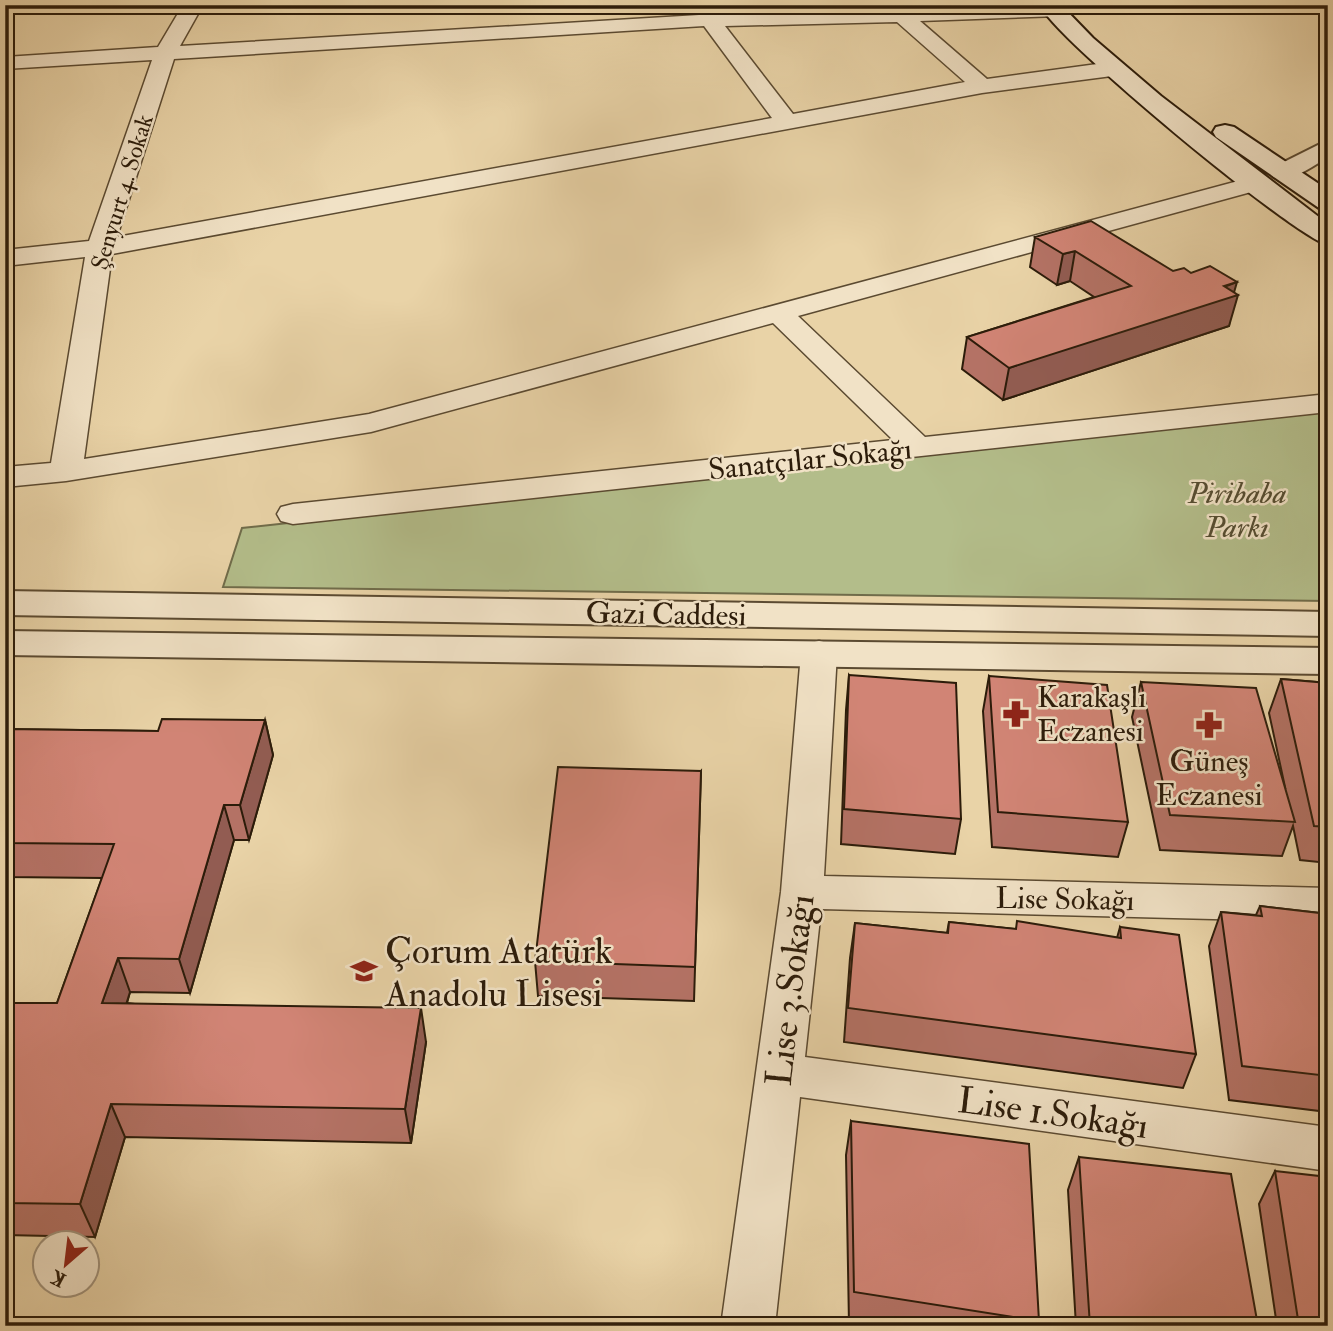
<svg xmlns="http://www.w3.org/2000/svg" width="1333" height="1331" viewBox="0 0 1333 1331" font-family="'IM FELL Double Pica',serif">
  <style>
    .green { fill: #b3bd8a; stroke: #706c4a; stroke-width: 2 }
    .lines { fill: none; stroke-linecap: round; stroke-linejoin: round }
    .minor-casing { stroke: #5b4a31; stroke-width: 3 }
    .tertiary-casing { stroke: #5b4a31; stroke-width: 4 }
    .secondary-casing { stroke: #2c1c0a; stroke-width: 4 }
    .minor { fill: #f1e2c6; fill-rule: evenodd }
    .tertiary { fill: #f1e2c6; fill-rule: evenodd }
    .secondary { fill: #f1e2c6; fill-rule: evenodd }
    .wall { fill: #b47265; stroke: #2c1c0a; stroke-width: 2 }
    .shaded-wall { fill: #925c52; stroke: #2c1c0a; stroke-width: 2 }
    .building { fill: #d18475; stroke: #2c1c0a; stroke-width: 2 }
    .labels { text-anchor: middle; stroke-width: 5; stroke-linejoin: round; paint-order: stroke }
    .far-street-label { font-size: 24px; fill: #2c1c0a; stroke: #f1e2c6 }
    .street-label { font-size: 30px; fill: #2c1c0a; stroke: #f1e2c6 }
    .park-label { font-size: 30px; font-style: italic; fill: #544c30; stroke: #f1e2c6 }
    .poi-label { font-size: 30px; fill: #2c1c0a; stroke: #f1e2c6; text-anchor: start }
    .near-poi-label { font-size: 37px; fill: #2c1c0a; stroke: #f1e2c6; text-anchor: start }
    .near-street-label { font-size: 37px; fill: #2c1c0a; stroke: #f1e2c6 }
  </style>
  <rect width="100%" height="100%" fill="#e9d3a7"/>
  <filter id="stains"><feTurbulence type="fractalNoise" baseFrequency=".00286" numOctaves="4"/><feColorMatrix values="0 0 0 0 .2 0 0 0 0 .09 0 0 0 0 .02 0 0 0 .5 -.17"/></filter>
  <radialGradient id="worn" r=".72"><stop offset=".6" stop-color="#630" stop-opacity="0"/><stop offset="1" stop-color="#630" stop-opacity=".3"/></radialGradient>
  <!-- green -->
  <path class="green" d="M1328,410V601L223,587L242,528Z"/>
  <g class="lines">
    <defs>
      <path id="minor" d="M183,5H203L180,46L699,15L697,5H717L719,14L889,10L887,5H907L909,9L1053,6L1060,8L1063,12L1060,16L920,21L987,79L1112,62L1120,64L1123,69L1120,74L1112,76L982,93L112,254L84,459L369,414L1253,177L1262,179L1265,184L1262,189L798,316L925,437L1328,394V412L293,524L281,521L277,514L281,507L293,504L893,440L773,323L371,432L66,481L5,487V467L51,463L85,257L5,266V250L89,241L152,60L5,69V57L158,47ZM897,22L965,82L793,114L725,26ZM704,26L772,118L117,237L174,59Z
        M819,641L832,644L837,653L824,876L1328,888V922L821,909L805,1057L1328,1127V1171L800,1097L775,1326H721L781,892L801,653L806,644Z"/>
      <path id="tertiary" d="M1328,140V157C1311,167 1293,182 1274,177L1270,172L1274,167Z
        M5,591L1328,612V636L5,615Z
        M5,631L1328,648V674L5,655Z"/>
      <path id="secondary" d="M1040,5H1061L1093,38L1161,96L1328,224V245C1294,237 1053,37 1040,5Z
        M1225,125L1234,127L1328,190V210L1319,208L1216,137L1213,132L1216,127Z"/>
    </defs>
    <!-- minor casing -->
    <use href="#minor" class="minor-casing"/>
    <!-- tertiary casing -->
    <use href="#tertiary" class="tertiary-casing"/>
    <!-- secondary casing -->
    <use href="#secondary" class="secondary-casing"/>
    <!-- minor -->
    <use href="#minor" class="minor"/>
    <!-- tertiary -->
    <use href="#tertiary" class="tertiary"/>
    <!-- secondary -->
    <use href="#secondary" class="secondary"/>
  </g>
  <!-- wall -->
  <path class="wall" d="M1035,237L1173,271L1191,273L1234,292L1229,326L1003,400L962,369L967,337L1094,297L1070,281L1057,285L1030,267Z
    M849,675L961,819L955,854L841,844L846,710Z
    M989,676L1128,822L1118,857L992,847L983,711Z
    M1281,679L1328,683V863L1300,860L1293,826L1282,856L1160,850L1132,717L1141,682L1285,787L1269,713Z
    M265,720L273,755L249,840H234L190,993L130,992L127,1003L426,1042L411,1143L125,1137L95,1237L5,1235V1022L57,1003L102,878L5,877V729L158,731Z
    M701,771L694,1001L538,996L535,961Z
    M1260,906L1328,914V1112L1229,1100L1209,946L1221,912L1256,915Z
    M949,922L1015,929L1117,938L1120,927L1196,1054L1183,1088L844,1042L850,958L855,923L947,933Z
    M851,1121L1039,1321L1037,1326H861L849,1324L846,1155Z
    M1079,1157L1258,1326H1076L1068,1190Z
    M1275,1171L1328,1326H1277L1259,1204Z"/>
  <!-- shaded-wall -->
  <path class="shaded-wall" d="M1075,251L1070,281L1057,285L1063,254Z
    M1237,282L1233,296L1238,295L1229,326L1003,400L1009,368Z
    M265,720L273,755L249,840L240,805Z
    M224,805L234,840L190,993L179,959Z
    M118,958L130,992L116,1037L102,1003Z
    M421,1008L426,1042L411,1143L405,1109Z
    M111,1104L125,1137L95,1237L80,1204Z"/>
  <!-- building -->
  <path class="building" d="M1091,221L1173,271L1184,268L1191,273L1210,266L1237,282L1224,286L1238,295L1009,368L967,337L1131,286L1075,251L1063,254L1035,237Z
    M849,675L956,683L961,819L844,809Z
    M989,676L1107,685L1128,822L998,812Z
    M1281,679L1328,683V827L1314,826Z
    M1141,682L1256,688L1295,822L1170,815Z
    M162,719L265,720L240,805H224L179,959L118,958L102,1003L421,1008L405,1109L111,1104L80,1204L5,1203V1022L13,1003H57L114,844L5,843V729L158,731Z
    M558,767L701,771L695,967L535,961Z
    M1260,906L1328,914V1076L1242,1066L1221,912L1262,916Z
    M1017,921L1121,938L1120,927L1179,935L1196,1054L848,1008L855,923L948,933L949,922L1016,929Z
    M851,1121L1029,1144L1039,1321L854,1292Z
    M1079,1157L1231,1174L1258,1326H1090Z
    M1275,1171L1328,1177V1326H1299Z"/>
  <!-- icons -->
  <defs>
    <symbol id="pharmacy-bare" viewBox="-9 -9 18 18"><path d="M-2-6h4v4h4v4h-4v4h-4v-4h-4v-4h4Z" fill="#8f2418" stroke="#f1e2c6" stroke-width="2.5" paint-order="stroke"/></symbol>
    <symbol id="school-bare" viewBox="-9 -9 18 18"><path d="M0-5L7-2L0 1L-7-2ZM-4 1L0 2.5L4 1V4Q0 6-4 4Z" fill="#8f2418" stroke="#f1e2c6" stroke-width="2.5" paint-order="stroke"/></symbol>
  </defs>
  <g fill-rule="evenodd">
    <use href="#pharmacy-bare" x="997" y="695" width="38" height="38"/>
    <use href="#pharmacy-bare" x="1190" y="706" width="38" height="38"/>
    <use href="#school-bare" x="345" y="952" width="38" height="38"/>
  </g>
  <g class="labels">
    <!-- far-street labels -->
    <g class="far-street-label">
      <text transform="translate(122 192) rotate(-73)" y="8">Şenyurt 4. Sokak</text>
    </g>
    <!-- street labels -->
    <g class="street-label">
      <text transform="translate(810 459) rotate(-6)" y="10">Sanatçılar Sokağı</text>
      <text transform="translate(666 614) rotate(1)" y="10">Gazi Caddesi</text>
      <text transform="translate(1065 899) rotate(1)" y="10">Lise Sokağı</text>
    </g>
    <!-- park labels -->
    <g class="park-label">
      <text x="1237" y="503">Piribaba<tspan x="1237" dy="34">Parkı</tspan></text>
    </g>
    <!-- poi labels -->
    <g class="poi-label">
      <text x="1037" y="707">Karakaşlı<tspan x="1037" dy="34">Eczanesi</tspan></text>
      <text x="1209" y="771" text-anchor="middle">Güneş<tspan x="1209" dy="34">Eczanesi</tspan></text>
    </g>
    <!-- near-poi labels -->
    <g class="near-poi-label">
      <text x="385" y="963">Çorum Atatürk<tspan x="385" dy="43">Anadolu Lisesi</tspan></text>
    </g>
    <!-- near-street labels -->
    <g class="near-street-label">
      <text transform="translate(789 990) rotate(-83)" y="13">Lise 3.Sokağı</text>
      <text transform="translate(1053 1112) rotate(8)" y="13">Lise 1.Sokağı</text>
    </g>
  </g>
  <!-- margin -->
  <rect width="1333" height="1331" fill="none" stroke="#e9d3a7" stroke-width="28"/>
  <rect x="7" y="7" width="1319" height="1317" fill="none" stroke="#2c1c0a" stroke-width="3.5"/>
  <rect x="14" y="14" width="1305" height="1303" fill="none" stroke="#2c1c0a" stroke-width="2"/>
  <!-- north arrow -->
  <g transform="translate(66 1264) rotate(208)"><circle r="33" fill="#f1e2c6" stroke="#a2937b" stroke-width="2"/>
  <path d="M0-5L12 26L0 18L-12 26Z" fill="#8f2418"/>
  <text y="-10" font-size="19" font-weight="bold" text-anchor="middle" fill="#2c1c0a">K</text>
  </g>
  <rect width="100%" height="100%" filter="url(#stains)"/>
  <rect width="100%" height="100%" fill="url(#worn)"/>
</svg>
